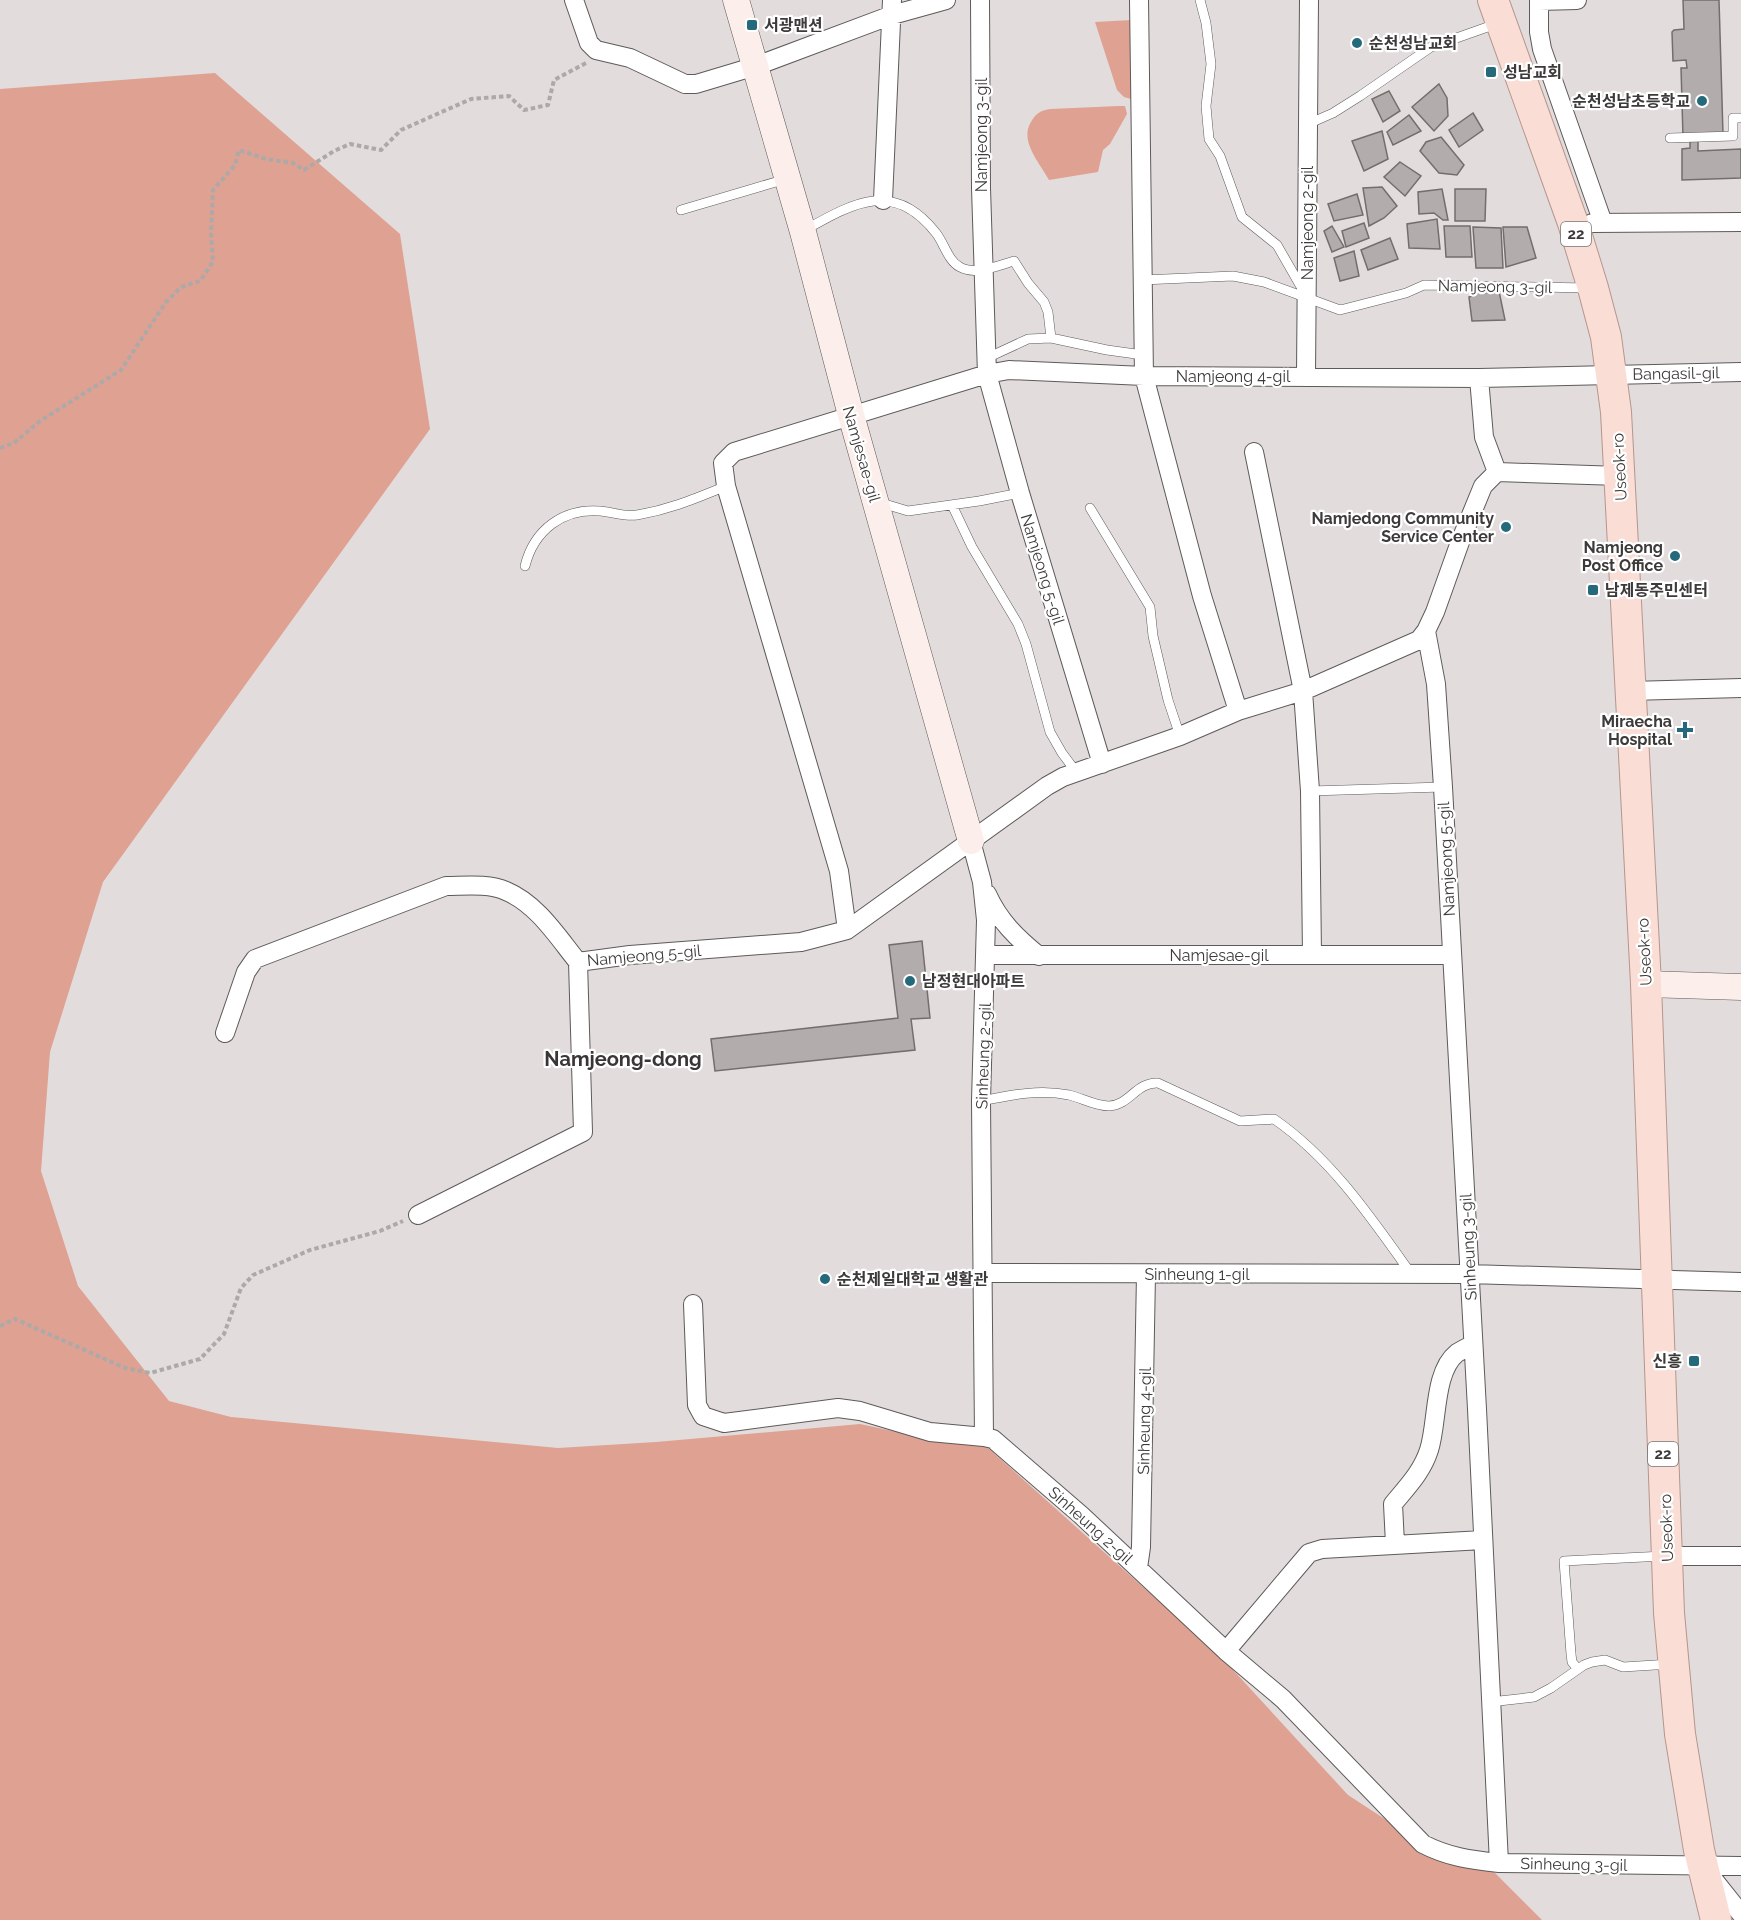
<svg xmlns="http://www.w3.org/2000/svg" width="1741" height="1920" viewBox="0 0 1741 1920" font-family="Raleway,'Noto Sans KR',sans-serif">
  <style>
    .green { fill: #dfa191 }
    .building { fill: #b2adac; stroke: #736e6d; stroke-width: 1.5 }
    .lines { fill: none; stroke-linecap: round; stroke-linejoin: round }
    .lane-casing { stroke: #5e5a59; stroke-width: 10 }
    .street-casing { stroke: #5e5a59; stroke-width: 20 }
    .secondary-casing { stroke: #5e5a59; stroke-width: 27 }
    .primary-casing { stroke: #b5958d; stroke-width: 32 }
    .path { stroke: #ada9a8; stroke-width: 4; stroke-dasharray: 4.5 3; stroke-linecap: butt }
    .lane { stroke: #fff; stroke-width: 9 }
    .street { stroke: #fff; stroke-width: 18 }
    .secondary { stroke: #fceeea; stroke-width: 26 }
    .primary { stroke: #faddd5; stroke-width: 30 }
    .poi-dot { fill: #256a7a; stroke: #fff; stroke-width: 2 }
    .labels { text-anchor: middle; stroke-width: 4.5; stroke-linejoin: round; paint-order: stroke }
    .shield { fill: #fff; stroke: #777675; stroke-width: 1.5 }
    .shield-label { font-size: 15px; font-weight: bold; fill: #3d3b3a }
    .poi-label { font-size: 16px; font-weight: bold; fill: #3d3b3a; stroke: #fff; text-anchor: start }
    .street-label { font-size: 16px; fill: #3d3b3a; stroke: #fff }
    .quarter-label { font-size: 20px; font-weight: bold; fill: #3a3635; stroke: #fff }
  </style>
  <rect width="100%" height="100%" fill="#e2dddc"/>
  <!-- green -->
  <path class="green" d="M1132,20L1133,97L1131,99L1124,97L1117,90L1095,22Z
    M215,73L400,234L430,429L103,882L50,1052L41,1171L78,1286L169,1401L231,1417L558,1448L656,1442L860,1424L921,1437L987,1447L1222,1658L1348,1795L1423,1844L1483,1861L1542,1920H0V89Z
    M1119,106H1125L1127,114L1110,144L1103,150L1098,172L1049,180C1040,163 1019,141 1031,122C1036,113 1040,111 1050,109Z"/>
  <!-- building -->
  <path class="building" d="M1683,0H1719L1723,134L1698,135V151L1741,149V178L1682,180V149L1690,148V137H1683L1681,68H1687L1686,60L1673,61L1672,32L1674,30L1684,29Z
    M1439,84L1447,98L1448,116L1434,131L1412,107Z
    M1389,91L1400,111L1383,122L1372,99Z
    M1473,113L1483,130L1459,147L1449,130Z
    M1409,115L1421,131L1393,145L1387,132Z
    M1382,131L1388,159L1364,171L1352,141Z
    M1441,137L1464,165L1457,175L1439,173L1420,151L1426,142Z
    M1400,162L1421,176L1405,196L1384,177Z
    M1382,187L1397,206L1384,218L1369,226L1363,188Z
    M1442,189L1448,220H1443L1434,213L1419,214L1418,192Z
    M1455,189H1486L1485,221H1455Z
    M1357,194L1363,215L1334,221L1328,204Z
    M1437,219L1440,249L1409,248L1407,224Z
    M1364,223L1369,238L1346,247L1342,231Z
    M1332,226L1344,247L1332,252L1324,231Z
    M1444,226H1470L1472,257H1446Z
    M1473,227L1501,228L1503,268H1476Z
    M1503,227H1527L1536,258L1506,267Z
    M1390,238L1398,259L1368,270L1361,250Z
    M1354,251L1359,276L1340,281L1334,258Z
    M1483,289L1484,293L1499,291L1505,320L1472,321L1469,297L1472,296V290Z
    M922,941L930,1018L911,1019L915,1050L715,1071L711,1039L898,1018L889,945Z"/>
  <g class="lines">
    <defs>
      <path id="lane" d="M1200,0L1206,23L1211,64L1206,106L1209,139L1220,156L1242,217L1277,245L1304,292
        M1308,124L1333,113L1360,96L1431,47L1496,24
        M1670,138L1733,136V118H1741
        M681,210L786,179
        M805,230C853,203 894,179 936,233C944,243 948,261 960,267C975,276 999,265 1014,261L1028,283L1044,302L1048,312L1051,338
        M1142,280L1233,276L1264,282L1340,310L1406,293L1424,285L1587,288
        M987,358L1028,339L1051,338L1107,350L1143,355
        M878,502L908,511L979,501L1020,493
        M952,505L972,547L1018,624L1026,644L1050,732L1062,753L1077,773
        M1090,508L1150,607L1153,636L1168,700L1180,736
        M525,566C534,530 563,508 600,511C612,512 625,517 637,515C671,509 694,499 726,486
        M1310,791L1443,787
        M981,1101C1011,1095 1039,1089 1069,1095C1082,1098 1095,1106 1109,1106C1130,1105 1136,1082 1158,1083L1240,1121L1274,1119C1332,1159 1372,1219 1412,1275
        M1578,1669L1572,1662L1571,1654L1564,1561L1664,1556
        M1490,1702L1534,1697L1551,1688L1584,1665L1592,1662L1605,1660L1623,1667L1671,1664"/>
      <path id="street" d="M574,0L589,43L596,50L630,58L685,84H696L756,66L892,15L946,0
        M980,0L981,188L987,374L1020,493L1102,764
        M1139,0L1144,376L1202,596L1238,711
        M1539,0V32L1542,49L1603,223
        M1539,1L1577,0
        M883,200L892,0
        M1592,223L1741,222
        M1306,376L1309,0
        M1479,378L1484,437L1497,472
        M1254,452L1303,691L1310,791L1312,955
        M1426,631L1436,684L1443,787L1477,1409L1499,1863L1741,1866
        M1630,691L1741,688
        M971,841L982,882L986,920L981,1101L984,1437
        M987,894C999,921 1017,938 1039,956
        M847,930L839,871L726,486L723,463L734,452L987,374L1009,370L1144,376L1479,378L1741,372
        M986,955H1451
        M225,1033L246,972L255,959L446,886C464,886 488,883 506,891C537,904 557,936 578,962
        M418,1215L583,1132L578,962L630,955L801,942L847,930L1047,786L1063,777L1180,736L1238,711L1303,691L1419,640L1426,631L1435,612L1460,542L1483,486L1497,472L1620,476
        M981,1273L1469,1274L1741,1282
        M693,1304L697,1405L703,1416L724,1423L838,1408L860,1411L930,1432L984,1437L993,1439L1081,1515L1226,1651L1283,1699L1423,1844C1448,1857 1471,1860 1499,1863
        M1395,1544L1393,1504C1407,1487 1422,1472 1429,1450C1438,1423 1433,1372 1457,1353C1462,1350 1468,1347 1473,1344
        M1667,1556H1741
        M1138,1568L1141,1547L1146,1274
        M1226,1651L1309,1553L1322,1549L1483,1540
        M1710,1875L1741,1914"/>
      <path id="secondary" d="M736,0L803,232L851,415L971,841
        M1646,984L1741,987"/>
      <path id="primary" d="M1493,0L1573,223L1593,288L1606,337L1616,412L1646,984L1669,1613L1680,1734L1699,1850L1716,1920"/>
    </defs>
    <!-- lane casing -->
    <use href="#lane" class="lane-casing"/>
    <!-- street casing -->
    <use href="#street" class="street-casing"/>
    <!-- secondary casing -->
    <use href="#secondary" class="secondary-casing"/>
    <!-- primary casing -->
    <use href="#primary" class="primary-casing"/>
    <!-- path -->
    <path class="path" d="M0,448L14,443L40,421L121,370L166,302L181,287L200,281L213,262L211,233L213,190L235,165L239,150L266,159L293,163L304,170L334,151L350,144L381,150L401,130L471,99L509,96L524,110L548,105L554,80L586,63
      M0,1326L15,1319L125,1368L150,1373L200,1359L224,1334L241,1288L253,1275L310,1250L380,1231L403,1221"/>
    <!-- lane -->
    <use href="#lane" class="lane"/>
    <!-- street -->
    <use href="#street" class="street"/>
    <!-- secondary -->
    <use href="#secondary" class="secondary"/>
    <!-- primary -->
    <use href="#primary" class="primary"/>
  </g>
  <!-- markers -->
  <g class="poi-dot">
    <rect x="746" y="19" width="12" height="12" rx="3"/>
    <circle cx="1357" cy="43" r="6"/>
    <rect x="1485" y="66" width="12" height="12" rx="3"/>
    <circle cx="1702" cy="101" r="6"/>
    <circle cx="1506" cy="527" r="6"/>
    <circle cx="1675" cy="556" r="6"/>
    <rect x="1587" y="584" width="12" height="12" rx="3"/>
    <path d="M1682 721h6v6h6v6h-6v6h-6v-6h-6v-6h6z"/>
    <circle cx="910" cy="981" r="6"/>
    <circle cx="825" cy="1279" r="6"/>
    <rect x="1688" y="1355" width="12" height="12" rx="3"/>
  </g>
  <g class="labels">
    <!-- shield labels -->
    <g class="shield">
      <rect x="1561" y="222" width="30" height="24" rx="4.5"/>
      <rect x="1648" y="1442" width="30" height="24" rx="4.5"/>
    </g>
    <g class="shield-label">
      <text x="1576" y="239">22</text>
      <text x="1663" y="1459">22</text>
    </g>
    <!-- poi labels -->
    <g class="poi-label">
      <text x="764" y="31">서광맨션</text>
      <text x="1369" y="49">순천성남교회</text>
      <text x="1503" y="78">성남교회</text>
      <text x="1690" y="107" text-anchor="end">순천성남초등학교</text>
      <text x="1494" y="524" text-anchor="end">Namjedong Community<tspan x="1494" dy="18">Service Center</tspan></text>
      <text x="1663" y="553" text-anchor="end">Namjeong<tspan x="1663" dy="18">Post Office</tspan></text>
      <text x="1605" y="596">남제동주민센터</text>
      <text x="1672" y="727" text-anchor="end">Miraecha<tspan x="1672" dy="18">Hospital</tspan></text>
      <text x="922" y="987">남정현대아파트</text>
      <text x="837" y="1285">순천제일대학교 생활관</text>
      <text x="1682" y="1367" text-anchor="end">신흥</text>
    </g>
    <!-- street labels -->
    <g class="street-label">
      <text transform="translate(981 135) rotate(-90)" y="6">Namjeong 3-gil</text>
      <text transform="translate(1307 223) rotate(-90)" y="6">Namjeong 2-gil</text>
      <text transform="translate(1495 286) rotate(1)" y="6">Namjeong 3-gil</text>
      <text transform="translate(1676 373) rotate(-1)" y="6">Bangasil-gil</text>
      <text x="1233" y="382">Namjeong 4-gil</text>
      <text transform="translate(862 454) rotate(74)" y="6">Namjesae-gil</text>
      <text transform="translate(1619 467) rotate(-93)" y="6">Useok-ro</text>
      <text transform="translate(1043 569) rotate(73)" y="6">Namjeong 5-gil</text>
      <text transform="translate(1446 859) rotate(-93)" y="6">Namjeong 5-gil</text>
      <text transform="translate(1644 952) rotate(-93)" y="6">Useok-ro</text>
      <text transform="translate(644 955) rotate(-5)" y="6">Namjeong 5-gil</text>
      <text x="1219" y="961">Namjesae-gil</text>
      <text transform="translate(983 1056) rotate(-88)" y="6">Sinheung 2-gil</text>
      <text transform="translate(1468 1247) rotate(-93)" y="6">Sinheung 3-gil</text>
      <text x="1197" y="1280">Sinheung 1-gil</text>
      <text transform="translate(1144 1421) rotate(-89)" y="6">Sinheung 4-gil</text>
      <text transform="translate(1091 1525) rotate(42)" y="6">Sinheung 2-gil</text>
      <text transform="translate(1666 1528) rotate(-92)" y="6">Useok-ro</text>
      <text transform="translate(1574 1864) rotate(1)" y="6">Sinheung 3-gil</text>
    </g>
    <!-- quarter labels -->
    <g class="quarter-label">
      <text x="623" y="1066">Namjeong-dong</text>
    </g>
  </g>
</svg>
